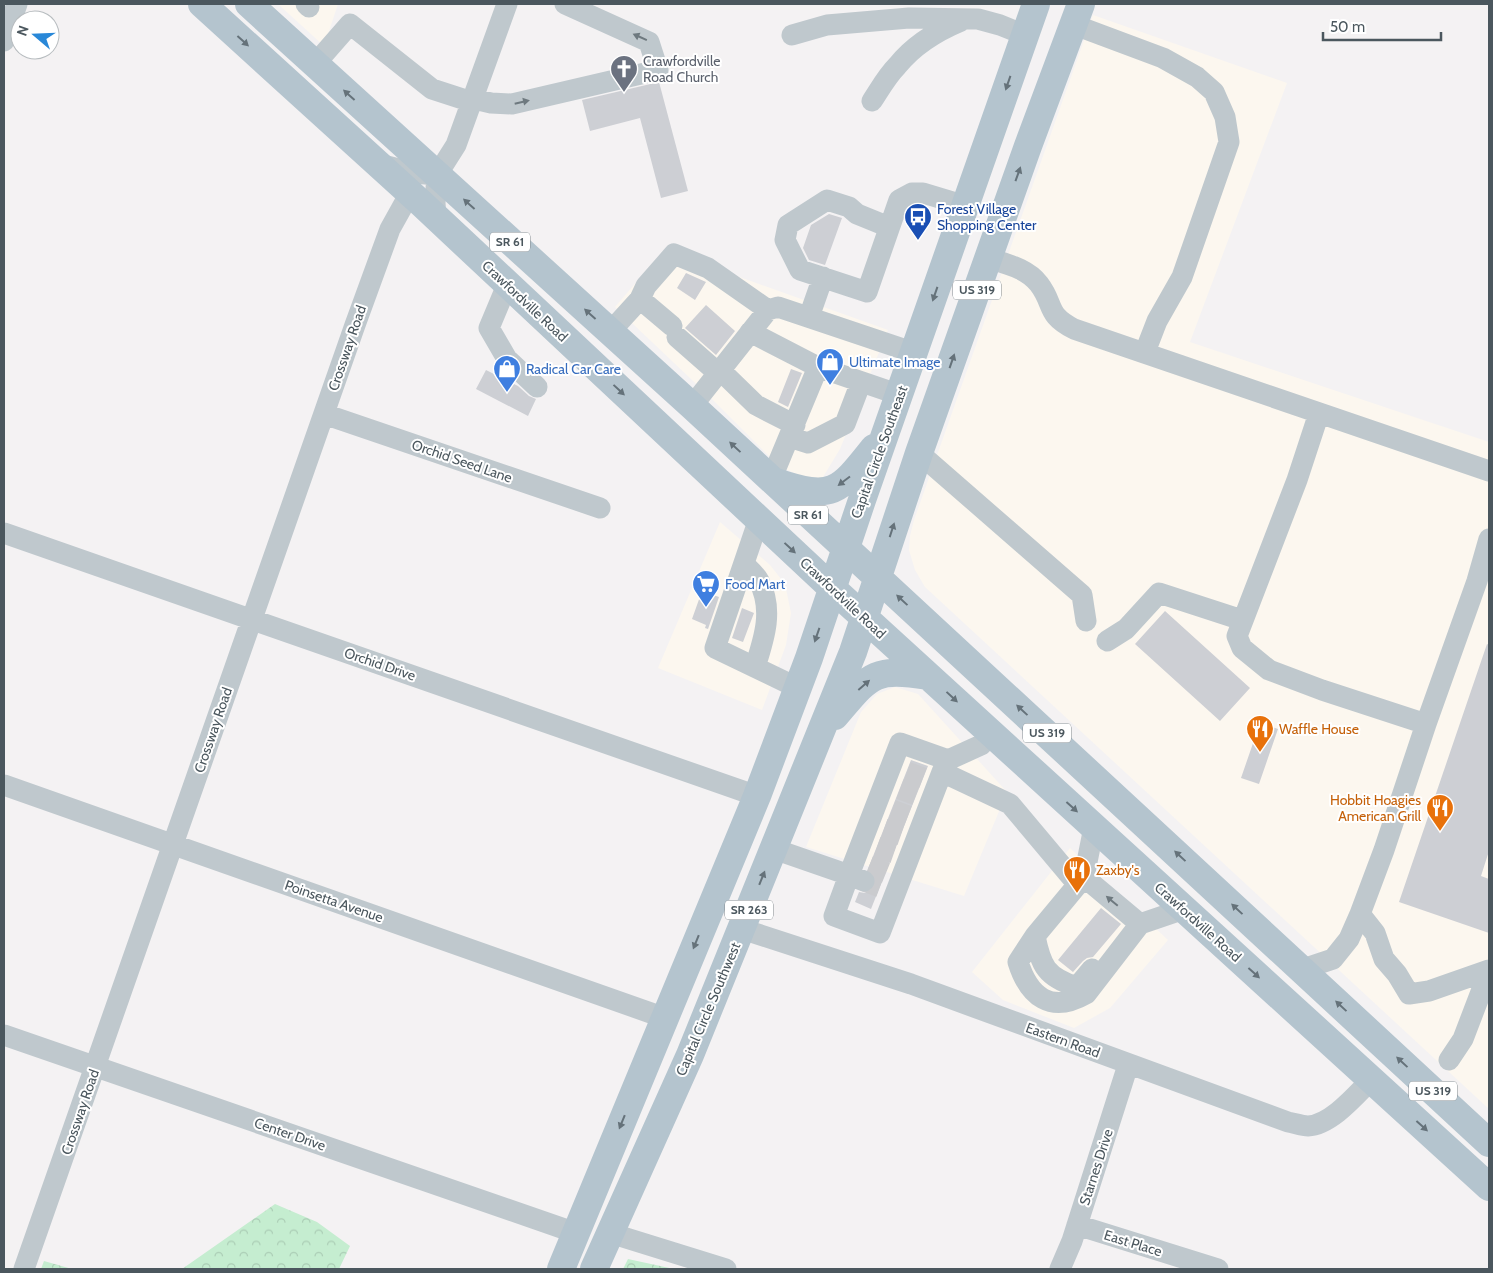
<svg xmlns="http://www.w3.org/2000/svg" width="1493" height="1273" viewBox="0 0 1493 1273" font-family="Cabin,sans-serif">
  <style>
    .commercial { fill: #fcf7ef }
    .forest { fill: url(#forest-crowns) }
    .building { fill: #cdcfd4 }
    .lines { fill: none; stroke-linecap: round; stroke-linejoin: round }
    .minor-tunnel { stroke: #cacbce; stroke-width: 21; stroke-dasharray: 21 11; stroke-linecap: butt }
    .minor { stroke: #bfc8cd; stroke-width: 21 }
    .major { stroke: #b4c4ce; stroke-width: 28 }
    .oneway { fill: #6e797f }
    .oneway2 { fill: #65727a }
    .labels { text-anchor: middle; stroke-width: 4; stroke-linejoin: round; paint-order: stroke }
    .shield { fill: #fff; stroke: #81898e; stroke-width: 1 }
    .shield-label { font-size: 12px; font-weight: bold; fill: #4b575e }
    .worship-label { font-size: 14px; fill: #5b616d; stroke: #fff; text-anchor: start }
    .transit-label { font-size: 14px; fill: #164399; stroke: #fff; text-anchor: start }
    .street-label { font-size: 14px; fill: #4b575e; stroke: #fff }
    .shop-label { font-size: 14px; fill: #366cbe; stroke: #fff; text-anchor: start }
    .food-label { font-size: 14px; fill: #c56008; stroke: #fff; text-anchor: start }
  </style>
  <defs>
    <pattern id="forest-crowns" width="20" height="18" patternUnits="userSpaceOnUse" patternTransform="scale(1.25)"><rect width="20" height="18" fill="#c5edd0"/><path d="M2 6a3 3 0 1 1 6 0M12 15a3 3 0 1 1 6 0" fill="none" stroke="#abcdb5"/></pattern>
  </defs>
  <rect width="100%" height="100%" fill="#f4f2f3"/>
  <!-- commercial -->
  <path class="commercial" d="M278,4H338L324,46Z
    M1093,15L1287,83L1190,342L1489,442V1109L925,587L915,570L909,550L910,536L914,520Z
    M664,250L888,330L840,449L820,482L816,483L779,466L711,398L615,307Z
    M720,522L770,565L785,584L791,613L786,645L762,710L658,668Z
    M895,687L918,694L1007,792L964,896L806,847L861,712L877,694Z
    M1070,848L1168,940L1110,1008L1074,1028L1003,1000L972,972Z"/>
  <!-- forest -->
  <path class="forest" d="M275,1204L317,1222L350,1246L339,1269H182Z
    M628,1259L674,1269H623Z
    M44,1261L72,1269H41Z"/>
  <!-- building -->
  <path class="building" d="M659,82L688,191L661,198L640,118L590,131L582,100Z
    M829,214L842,218L825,265L809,260L803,248L811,225Z
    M686,273L706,282L695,300L677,288Z
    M706,305L735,331L716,355L685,328Z
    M791,369L802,373L788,407L778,402Z
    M486,370L518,386L529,396L536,399L528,416L476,389Z
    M702,591L719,597L708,629L705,628L706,625L692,619Z
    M742,608L754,613L743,642L732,638Z
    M1165,611L1250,688L1220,721L1135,644Z
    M1487,644L1489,645V851L1481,876L1489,879V933L1399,902Z
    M1260,723L1278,729L1259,784L1241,778Z
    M911,760L928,766L871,909L855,902L859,892L865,893L871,891L876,885V879L874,874L868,869Z
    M1101,908L1121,924L1093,957L1087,958L1083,961L1073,972L1058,960Z"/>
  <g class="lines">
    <!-- minor-tunnel -->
    <path class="minor-tunnel" d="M907,772L923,778
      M900,789L916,795
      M892,810L908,816
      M884,829L901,835
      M877,847L894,853
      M869,866L886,873
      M864,881L880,887"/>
    <!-- minor -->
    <path class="minor" d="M306,4L309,7
      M1072,24L1163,58L1197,77L1214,92L1225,117L1229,142L1182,277L1157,321L1145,352
      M792,35L827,25L909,18L978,19L1000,25L1025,35
      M4,41L17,4
      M315,64L350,24L432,89L472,102
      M474,99L491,103L512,104L658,70L649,42L565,4
      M872,101C880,89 887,76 897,66C913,46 937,31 961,21
      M379,164L414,173L437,175
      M436,217L435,203L437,175L456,145L507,4
      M889,227L857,214L849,207L827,200L788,225L785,240L800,270L867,292L899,200L912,193H923L966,206
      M988,258C1006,264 1027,268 1039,284C1055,305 1045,314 1074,329L1489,471
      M507,285L489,328L507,359L537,387
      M640,299L672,326
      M809,317L823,277
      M610,332L640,299L646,286L674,254L708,268L768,310
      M750,332L818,367L900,395
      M677,337L718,373
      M720,370L756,405L795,425
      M692,406L768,310L778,307L915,353
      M1319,413L1297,480L1237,636L1242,648L1269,670L1322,690L1426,724
      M324,414L600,508
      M789,437L808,443L845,424L861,382
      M919,453L1082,595L1086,621
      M771,480L818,367
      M759,519L715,648L798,688
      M4,533L757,796
      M744,564C749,569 756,575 759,581C774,610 764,639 755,667
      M1107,641L1126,629L1159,593L1242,620
      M948,760L981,745L992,734
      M942,772L1010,804L1078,885
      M4,785L665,1018
      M1094,827L1084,877L1035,936L1018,962C1029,997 1051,1014 1086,994L1140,924L1184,909
      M774,849L849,875L900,743L948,760L942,772L880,933L834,916L849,875L864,881
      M1084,877L1140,924
      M1360,914L1375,933L1384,959L1397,974L1409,994L1429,991L1489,970
      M742,929L911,984L1288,1122C1294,1123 1302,1126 1308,1126C1331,1125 1356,1095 1371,1080
      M1035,936C1041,966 1046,977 1077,987L1092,969
      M1303,969L1333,959L1349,939L1360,914L1384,850L1426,724L1477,581L1489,539
      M4,1035L576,1233
      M1449,1060L1463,1039L1489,971
      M1077,1225L1218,1269
      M610,1233L726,1269
      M24,1269L355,325L390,229L410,193
      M1060,1269L1072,1241L1128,1065"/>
    <!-- major -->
    <path class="major" d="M202,4L421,203L833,589L1489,1187
      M249,4L692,406L1489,1143
      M776,482C833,501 839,492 874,448
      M835,716C870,675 873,667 928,676
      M561,1269L757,796L809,658L862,500L1036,4
      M594,1269L690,1055L853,652L919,453L1028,146L1081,4"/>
  </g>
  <!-- one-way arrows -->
  <defs><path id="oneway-solid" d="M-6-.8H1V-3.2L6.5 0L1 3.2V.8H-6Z" transform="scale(1.25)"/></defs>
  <g class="oneway">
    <use href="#oneway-solid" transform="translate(640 37) rotate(-156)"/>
    <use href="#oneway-solid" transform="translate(522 102) rotate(-13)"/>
    <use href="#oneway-solid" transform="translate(1112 901) rotate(-140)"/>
  </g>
  <g class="oneway2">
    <use href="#oneway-solid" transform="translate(243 41) rotate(42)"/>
    <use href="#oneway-solid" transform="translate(1008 83) rotate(109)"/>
    <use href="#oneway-solid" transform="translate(349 95) rotate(-138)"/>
    <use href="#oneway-solid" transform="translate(1018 174) rotate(-70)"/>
    <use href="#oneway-solid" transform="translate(469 204) rotate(-138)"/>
    <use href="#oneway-solid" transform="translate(935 294) rotate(109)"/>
    <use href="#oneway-solid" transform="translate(590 314) rotate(-138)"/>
    <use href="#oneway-solid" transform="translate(952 361) rotate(-71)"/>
    <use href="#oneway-solid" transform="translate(619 390) rotate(43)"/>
    <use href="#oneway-solid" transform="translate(735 447) rotate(-137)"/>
    <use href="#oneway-solid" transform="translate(844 481) rotate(143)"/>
    <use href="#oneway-solid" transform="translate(892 530) rotate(-72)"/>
    <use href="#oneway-solid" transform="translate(790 548) rotate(43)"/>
    <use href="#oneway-solid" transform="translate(902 600) rotate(-137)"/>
    <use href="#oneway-solid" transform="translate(817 635) rotate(109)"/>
    <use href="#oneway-solid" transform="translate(864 685) rotate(-41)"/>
    <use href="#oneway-solid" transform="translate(952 697) rotate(43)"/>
    <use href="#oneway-solid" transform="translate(1022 710) rotate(-137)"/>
    <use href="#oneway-solid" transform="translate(1072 807) rotate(42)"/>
    <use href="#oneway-solid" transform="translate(1180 856) rotate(-137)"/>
    <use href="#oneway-solid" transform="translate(762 878) rotate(-68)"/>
    <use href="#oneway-solid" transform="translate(1237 909) rotate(-137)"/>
    <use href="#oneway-solid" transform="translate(696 942) rotate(112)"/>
    <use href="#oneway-solid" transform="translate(1254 973) rotate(42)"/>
    <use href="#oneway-solid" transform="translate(1341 1006) rotate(-137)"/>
    <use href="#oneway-solid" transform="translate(1402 1062) rotate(-137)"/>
    <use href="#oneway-solid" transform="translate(622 1122) rotate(112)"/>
    <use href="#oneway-solid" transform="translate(1422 1126) rotate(42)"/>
  </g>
  <!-- icons -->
  <defs>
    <symbol id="church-pin" viewBox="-11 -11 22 30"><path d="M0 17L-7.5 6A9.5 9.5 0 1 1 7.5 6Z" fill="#6b7280" stroke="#fff"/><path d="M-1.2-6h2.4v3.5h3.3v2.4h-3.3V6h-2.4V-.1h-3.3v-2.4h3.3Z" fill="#fff"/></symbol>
    <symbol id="bus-pin" viewBox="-11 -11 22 30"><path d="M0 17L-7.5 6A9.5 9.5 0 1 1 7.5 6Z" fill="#1a4fb4" stroke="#fff"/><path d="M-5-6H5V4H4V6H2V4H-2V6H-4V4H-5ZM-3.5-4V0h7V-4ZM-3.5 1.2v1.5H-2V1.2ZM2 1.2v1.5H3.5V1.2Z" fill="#fff"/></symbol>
    <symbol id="shop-pin" viewBox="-11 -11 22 30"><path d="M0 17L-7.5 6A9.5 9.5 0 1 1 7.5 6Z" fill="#3f7fe0" stroke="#fff"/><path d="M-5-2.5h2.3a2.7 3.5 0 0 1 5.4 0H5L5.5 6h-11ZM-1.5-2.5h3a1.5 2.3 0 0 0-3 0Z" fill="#fff"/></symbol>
    <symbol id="supermarket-pin" viewBox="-11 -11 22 30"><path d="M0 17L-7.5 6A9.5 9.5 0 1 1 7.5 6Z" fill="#3f7fe0" stroke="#fff"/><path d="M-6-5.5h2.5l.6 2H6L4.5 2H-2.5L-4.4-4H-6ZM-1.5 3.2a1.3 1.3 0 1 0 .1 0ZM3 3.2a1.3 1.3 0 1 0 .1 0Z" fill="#fff"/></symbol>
    <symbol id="restaurant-pin" viewBox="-11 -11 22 30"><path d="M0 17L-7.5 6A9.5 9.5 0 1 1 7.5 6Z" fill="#e8710a" stroke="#fff"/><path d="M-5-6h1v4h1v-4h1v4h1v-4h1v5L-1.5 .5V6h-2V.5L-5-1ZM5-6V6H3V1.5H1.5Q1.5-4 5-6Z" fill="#fff"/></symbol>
  </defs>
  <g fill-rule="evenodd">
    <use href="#church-pin" x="608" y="53" width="32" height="43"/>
    <use href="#bus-pin" x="902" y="201" width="32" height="43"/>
    <use href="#shop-pin" x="814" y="346" width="32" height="43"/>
    <use href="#shop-pin" x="491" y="353" width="32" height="43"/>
    <use href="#supermarket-pin" x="690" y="568" width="32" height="43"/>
    <use href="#restaurant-pin" x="1244" y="713" width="32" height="43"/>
    <use href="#restaurant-pin" x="1424" y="792" width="32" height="43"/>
    <use href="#restaurant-pin" x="1061" y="854" width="32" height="43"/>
  </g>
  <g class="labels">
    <!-- shield labels -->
    <g class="shield">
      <rect x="490" y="232.5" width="40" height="19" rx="4"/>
      <rect x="953" y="280.5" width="48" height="19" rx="4"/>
      <rect x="788" y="505.5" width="40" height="19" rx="4"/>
      <rect x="1023" y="723.5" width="48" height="19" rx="4"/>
      <rect x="725" y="900.5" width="48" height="19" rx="4"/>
      <rect x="1409" y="1081.5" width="48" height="19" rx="4"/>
    </g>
    <g class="shield-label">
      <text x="510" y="246">SR 61</text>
      <text x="977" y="294">US 319</text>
      <text x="808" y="519">SR 61</text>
      <text x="1047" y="737">US 319</text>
      <text x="749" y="914">SR 263</text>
      <text x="1433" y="1095">US 319</text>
    </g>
    <!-- worship labels -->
    <g class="worship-label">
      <text x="643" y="66">Crawfordville<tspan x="643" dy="16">Road Church</tspan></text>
    </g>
    <!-- transit labels -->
    <g class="transit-label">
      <text x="937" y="214">Forest Village<tspan x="937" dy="16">Shopping Center</tspan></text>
    </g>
    <!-- street labels -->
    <g class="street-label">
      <text transform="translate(525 301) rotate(43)" y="5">Crawfordville Road</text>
      <text transform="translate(347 348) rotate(-71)" y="5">Crossway Road</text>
      <text transform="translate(879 452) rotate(-70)" y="5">Capital Circle Southeast</text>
      <text transform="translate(462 461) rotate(19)" y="5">Orchid Seed Lane</text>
      <text transform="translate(843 598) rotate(43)" y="5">Crawfordville Road</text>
      <text transform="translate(380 664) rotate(19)" y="5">Orchid Drive</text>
      <text transform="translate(213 730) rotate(-71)" y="5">Crossway Road</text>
      <text transform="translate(334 901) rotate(19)" y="5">Poinsetta Avenue</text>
      <text transform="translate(1198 922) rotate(42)" y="5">Crawfordville Road</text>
      <text transform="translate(708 1009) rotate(-67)" y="5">Capital Circle Southwest</text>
      <text transform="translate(1063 1040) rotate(20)" y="5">Eastern Road</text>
      <text transform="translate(80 1112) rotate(-71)" y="5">Crossway Road</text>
      <text transform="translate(290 1134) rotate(19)" y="5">Center Drive</text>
      <text transform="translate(1096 1167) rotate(-72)" y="5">Starnes Drive</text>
      <text transform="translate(1133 1243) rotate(17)" y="5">East Place</text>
    </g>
    <!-- shop labels -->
    <g class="shop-label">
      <text x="849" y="367">Ultimate Image</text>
      <text x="526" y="374">Radical Car Care</text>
      <text x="725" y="589">Food Mart</text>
    </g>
    <!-- food labels -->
    <g class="food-label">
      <text x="1279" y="734">Waffle House</text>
      <text x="1421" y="805" text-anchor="end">Hobbit Hoagies<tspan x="1421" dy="16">American Grill</tspan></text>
      <text x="1096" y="875">Zaxby's</text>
    </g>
  </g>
  <!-- border -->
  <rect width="1493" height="1273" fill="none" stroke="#4b575e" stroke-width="10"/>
  <!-- north arrow -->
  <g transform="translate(35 35) rotate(289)"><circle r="24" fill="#ffffff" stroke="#b7bcbf"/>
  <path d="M0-4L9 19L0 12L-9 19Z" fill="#2988d8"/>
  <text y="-8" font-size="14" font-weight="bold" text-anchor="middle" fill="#4b575e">N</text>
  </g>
  <!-- scale -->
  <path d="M1323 32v8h118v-8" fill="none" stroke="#4b575e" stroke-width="2.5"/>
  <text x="1330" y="32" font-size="15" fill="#4b575e" stroke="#ffffff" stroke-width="4" paint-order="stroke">50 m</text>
</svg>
